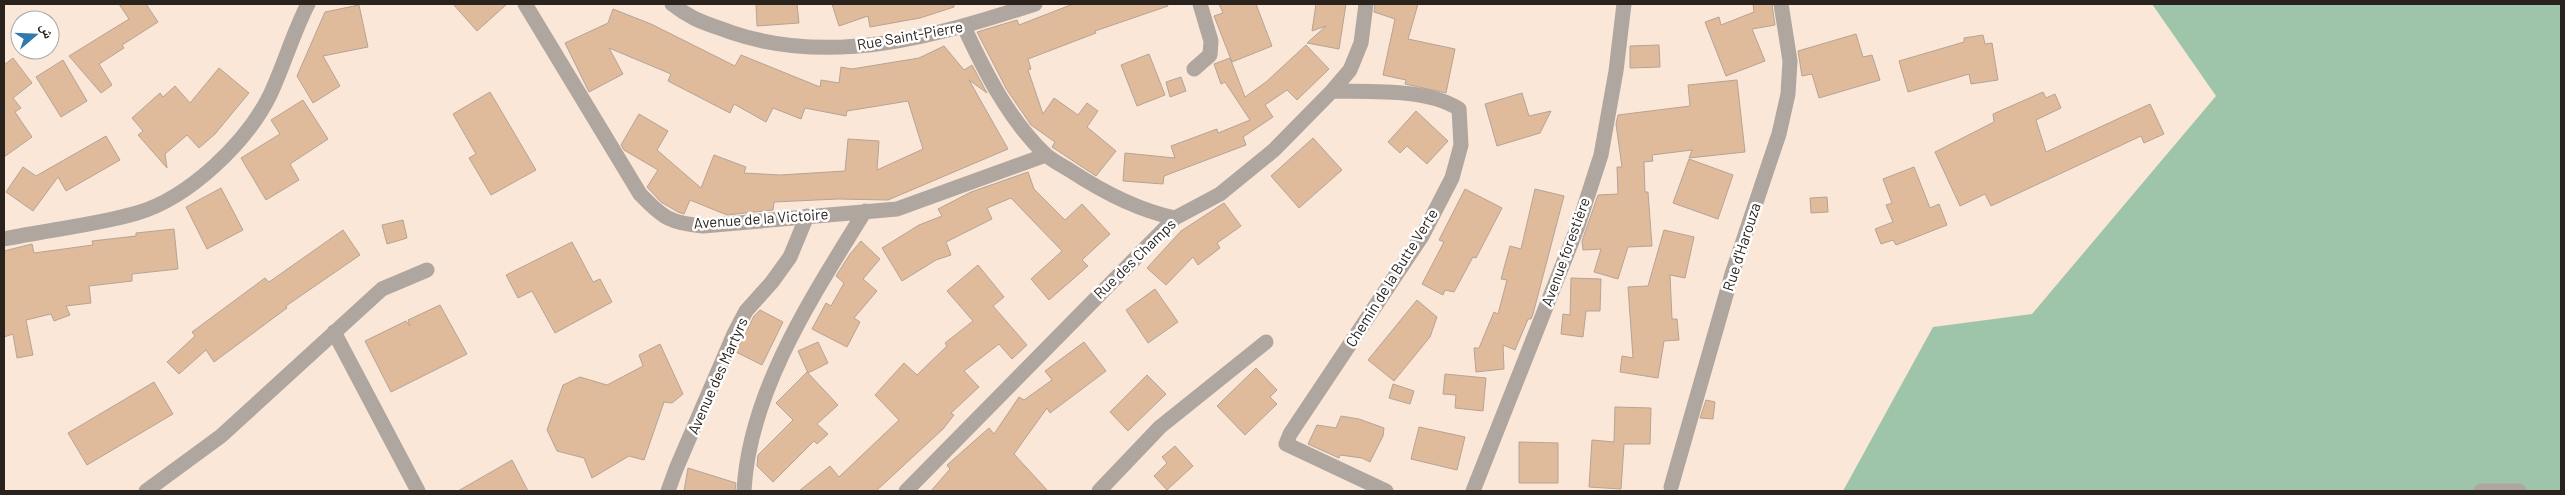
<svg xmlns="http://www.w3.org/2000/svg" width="2565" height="495" viewBox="0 0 2565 495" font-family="Barlow,'Noto Naskh Arabic',sans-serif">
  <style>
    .green { fill: #9ec5aa }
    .building { fill: #dfba9b; stroke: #b6a495 }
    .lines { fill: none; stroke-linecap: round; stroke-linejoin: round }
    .minor { stroke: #afa6a0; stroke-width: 15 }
    .labels { text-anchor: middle; stroke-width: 5; stroke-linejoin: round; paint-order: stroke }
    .street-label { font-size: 15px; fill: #29221d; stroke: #fff }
  </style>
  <rect width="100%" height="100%" fill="#fbe7d7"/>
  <!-- green -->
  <path class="green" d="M2152,4H2561V491H1843L1933,327L2032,314L2216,96Z"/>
  <!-- building -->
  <path class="building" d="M119,4H146L158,22L122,45L124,48L99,64L112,85L101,93L69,56L129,19Z
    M453,4H507L477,31Z
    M756,4H797L799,23L757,26Z
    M832,4H954V7L920,18L870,27L868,16L839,26Z
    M1073,4H1167L1168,6L1095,31L1096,33L1028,59L1031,69L1028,70L1043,114L1054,98L1078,115L1087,103L1098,111L1087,127L1116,151L1096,176L1052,147L1055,142L1031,125L1007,90L977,32L1017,20L1019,25Z
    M1219,4H1256L1272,46L1232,62L1214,16L1223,13Z
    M1316,4H1346L1339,49L1307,43L1326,26L1312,31Z
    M1375,4H1418L1408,39L1455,49L1446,93L1405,84L1406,80L1383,75L1395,19L1374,12Z
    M1753,4H1772L1775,25L1752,29L1765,61L1726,76L1705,22L1719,17L1721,25L1754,12Z
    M359,5L368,47L323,56L340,86L313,103L297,76L325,12Z
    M613,9L651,24L735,66L741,55L820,87L821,80L839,83L841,67L852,69L919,58L944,46L964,70L972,65L987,93L969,80L1008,149L888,200L838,199L774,202L773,210L727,215L690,200L684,214L678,212L661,202L647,187L658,170L624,150L621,145L639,114L668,131L657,150L701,188L714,155L746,167L744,173L780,175L845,171L848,139L879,141L877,170L923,149L908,101L847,111L846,116L805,108L801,119L773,108L766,122L734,104L730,113L668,81L671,74L609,48L623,74L589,92L565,43L608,23Z
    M1856,34L1863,57L1872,55L1880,80L1819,98L1812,74L1802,76L1798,51Z
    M1983,35L1985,44L1992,43L1998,80L1971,84L1969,74L1908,92L1899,61L1964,42V38Z
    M1306,45L1329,69L1297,100L1287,90L1265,105L1273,117L1243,137L1246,145L1164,176L1163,184L1123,181L1125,153L1175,158L1171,146L1217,129L1218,133L1250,120L1225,82L1221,84L1214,64L1230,58L1245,97L1266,82Z
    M1659,45L1660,67L1630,68V46Z
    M1149,54L1165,95L1137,106L1121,65Z
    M13,58L32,83L13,98L21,108L15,112L32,137L4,157V65Z
    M63,60L87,101L61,117L36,77Z
    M219,68L249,93L215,134L199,148L187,135L165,154L167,168L138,135L143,131L132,118L160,93L163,97L175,86L190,103Z
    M1181,77L1186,91L1170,97L1166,82Z
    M1737,80L1745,152L1689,158L1692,150L1652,155L1653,161L1644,162L1645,192H1648L1652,246L1628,247L1618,279L1594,272L1601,249L1583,250L1582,241L1598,195L1618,194L1617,167H1622L1616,124L1618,115L1690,106L1688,85Z
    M490,92L536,170L491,195L469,158L476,154L453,114Z
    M2043,92L2046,98L2055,94L2061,108L2036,120L2046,152L2150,104L2164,134L2144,143L2141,136L1991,206L1985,194L1960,206L1935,152L1994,122L1993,114Z
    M1522,93L1529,116L1551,111L1540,133L1497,146L1485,104Z
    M303,100L328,139L290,164L299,180L266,200L241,158L280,134L271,120Z
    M1416,111L1448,141L1427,164L1407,146L1400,153L1388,142Z
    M106,136L120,160L66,191L58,177L33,211L6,192L23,167L36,176Z
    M1313,138L1342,170L1299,208L1271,176Z
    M1689,159L1733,175L1718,219L1673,203Z
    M1914,167L1930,208L1939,204L1947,225L1896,245L1893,240L1881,244L1875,229L1893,222L1886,205L1892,203L1883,179Z
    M1028,172L1034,189L1065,220L1082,204L1110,234L1082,260L1088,266L1049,300L1031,279L1062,251L1011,198L987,208L992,219L946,242L951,255L936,260L902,281L882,248L919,225L942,216L938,209L971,192Z
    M221,188L243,230L207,249L186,207Z
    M1465,189L1502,208L1476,258L1473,257L1454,292L1445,290L1443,295L1422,284L1444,242L1439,240Z
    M1535,189L1564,196L1533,314L1531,319H1528L1515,350L1503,345L1504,369L1476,372L1474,348H1479L1494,312L1498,314L1507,280L1501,279L1510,246L1521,249Z
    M1827,197L1828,212L1811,213L1810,198Z
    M1224,203L1241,226L1217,243L1220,248L1198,265L1193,257L1166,285L1147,268L1181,231Z
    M403,220L407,238L387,244L382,225Z
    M174,229L178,269L132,274V281L89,286L91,303L66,306L70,315L54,321L51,314L26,320L33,355L17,358L13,334L4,337V251L32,244L34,253L93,245L92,241L136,236V233Z
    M343,230L360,255L286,306L287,308L214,362L206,350L179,374L167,362L195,336L192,332L265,278L269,282Z
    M1664,230L1694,237L1685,278L1670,275L1672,319H1677L1679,340L1664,341L1658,378L1620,372L1622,356L1633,358L1628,287L1648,286Z
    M861,241L880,259L863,279L877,291L854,318L860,322L847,347L812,329L826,303L831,306L844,283L836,276L850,254Z
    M572,242L593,282L600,279L612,302L555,333L532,291L518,298L506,275Z
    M978,265L1004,297L993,306L1027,345L1012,359L999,344L964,371L979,387L951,413L954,415L943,429L876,491H799L830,466L839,477L899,420L875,395L904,363L917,375L947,346L945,343L973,321L947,291Z
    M1571,278L1601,279L1600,311H1586L1583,337L1561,334L1563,314L1570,315Z
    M1155,289L1178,322L1148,343L1126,310Z
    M1417,300L1437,317L1430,337L1394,381L1368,360Z
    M440,305L467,354L391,392L365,341L406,321L410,326L408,320Z
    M760,310L783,322L762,365L736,352L754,316Z
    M818,342L828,363L808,373L798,351Z
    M1084,342L1106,371L1050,413L1047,408L1014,454L1048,491H931L950,469L947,465L989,428L994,434L1019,397L1024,400L1052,380L1045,371Z
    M660,344L683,394L672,403L664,402L644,460L629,456L592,478L584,458L557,451L547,430L563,385L580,377L607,385L643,366L639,355Z
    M1256,368L1277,390L1270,397L1277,404L1245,435L1217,406Z
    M807,372L838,405L817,424L828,434L817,444L814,441L773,482L757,466L758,455L793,420L776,403Z
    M1445,374L1486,378L1483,411L1455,408L1456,395L1443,394Z
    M1147,375L1166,394L1128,431L1110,412Z
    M154,382L173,414L87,465L68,433Z
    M1393,384L1414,391L1410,404L1389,398Z
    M1706,400L1715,402L1713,419L1700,418Z
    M1615,407L1651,408L1650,444H1624L1621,489L1589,487L1592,440L1614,442Z
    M1341,416L1359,419L1384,428L1383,436L1370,462L1362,458L1340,455L1339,458L1308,444L1317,425L1336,428Z
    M1419,427L1465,437L1457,470L1411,459Z
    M1519,442L1558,443V483H1519Z
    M1175,446L1193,466L1167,490L1154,476L1167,463L1162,457Z
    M512,460L528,491H458Z
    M688,468L736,483L735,491H684Z"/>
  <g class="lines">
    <!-- minor -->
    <path class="minor" d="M525,4L640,194C663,218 670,223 703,226L897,209L1046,155
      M672,4C692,20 706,23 730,32C832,67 936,36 1035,4
      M964,27C985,72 1009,120 1046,155C1053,161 1063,166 1071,171C1103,192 1137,210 1175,218
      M1194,69L1210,55L1211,41L1200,4
      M1332,91C1369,92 1427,88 1459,109L1461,145L1452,178L1422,236L1290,434L1286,444L1386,491
      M4,239C47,230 96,225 137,213C189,198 247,142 270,95C284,65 293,33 308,4
      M334,332L418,491
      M1671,487L1732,274L1779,134L1788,94L1790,61L1781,4
      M146,491L221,436L382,289L427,270
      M668,491L676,469L734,334L746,311L772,282L790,257L807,216
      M744,491C749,391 814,294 865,211
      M906,491L1175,218L1220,194L1274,150L1332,91L1350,70L1361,43L1366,4
      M1099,491L1160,427L1266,342
      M1473,491L1578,226L1601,155L1616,71L1624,4
      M2481,491H2519"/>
  </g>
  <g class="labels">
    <!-- street labels -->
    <g class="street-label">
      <text transform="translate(910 36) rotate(-10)" y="5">Rue Saint-Pierre</text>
      <text transform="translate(761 219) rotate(-4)" y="5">Avenue de la Victoire</text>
      <text transform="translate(1742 247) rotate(-72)" y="5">Rue d'Harouza</text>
      <text transform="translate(1566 252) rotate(-70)" y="5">Avenue forestière</text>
      <text transform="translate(1135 259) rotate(-44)" y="5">Rue des Champs</text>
      <text transform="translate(1392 278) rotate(-58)" y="5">Chemin de la Butte Verte</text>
      <text transform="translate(718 376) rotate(-66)" y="5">Avenue des Martyrs</text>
    </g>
  </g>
  <!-- border -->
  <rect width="2565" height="495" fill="none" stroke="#29221d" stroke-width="10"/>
  <!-- north arrow -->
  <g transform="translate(35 35) rotate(71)"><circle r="24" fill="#ffffff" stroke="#a9a7a5"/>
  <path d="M0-4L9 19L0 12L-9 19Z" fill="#2f79ac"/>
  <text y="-8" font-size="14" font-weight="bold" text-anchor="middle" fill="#29221d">ش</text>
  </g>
</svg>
